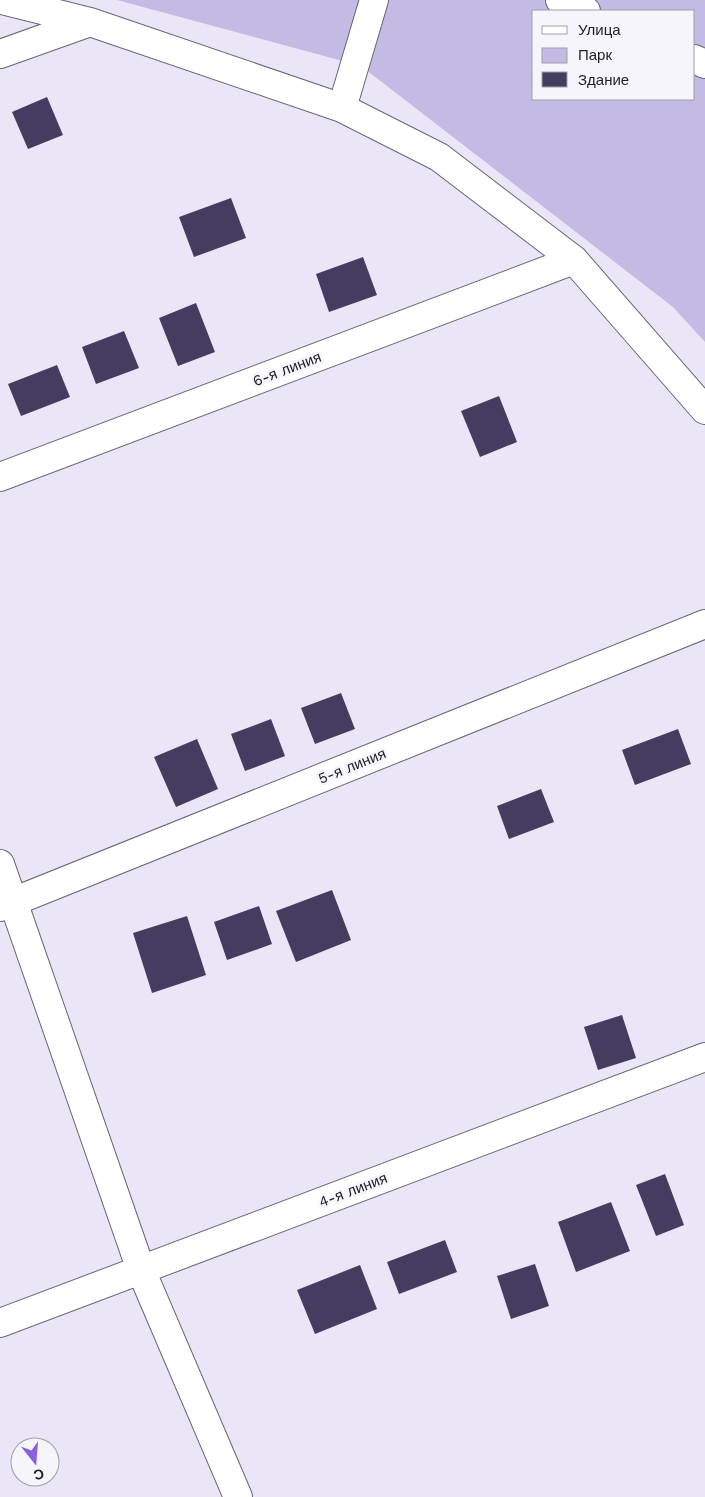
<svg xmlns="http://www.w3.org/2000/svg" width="705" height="1497" viewBox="0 0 705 1497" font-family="'Work Sans',sans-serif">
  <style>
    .green { fill: #c3bbe4; fill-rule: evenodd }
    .building { fill: #453d5f }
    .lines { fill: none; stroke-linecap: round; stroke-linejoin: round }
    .minor-casing { stroke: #686574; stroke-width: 30 }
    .minor { stroke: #fff; stroke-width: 28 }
    .labels { text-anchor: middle; stroke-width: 5; stroke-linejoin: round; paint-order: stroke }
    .street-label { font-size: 15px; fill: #1e1d24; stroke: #f7f5fc }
  </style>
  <rect width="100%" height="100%" fill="#eae6f8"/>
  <!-- green -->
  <path class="green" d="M117,0H705V342L673,307L361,66ZM534,11H694V99H534Z"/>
  <!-- building -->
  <path class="building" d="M47,97L63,135L28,149L12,112Z
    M231,198L246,238L194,257L179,217Z
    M363,257L377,295L329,312L316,274Z
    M196,303L215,352L178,366L159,318Z
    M124,331L139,368L96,384L82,347Z
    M57,365L70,397L21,416L8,384Z
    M499,396L517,442L480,457L461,411Z
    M341,693L355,729L315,744L301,708Z
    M271,719L285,756L245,771L231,734Z
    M678,729L691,764L635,785L622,750Z
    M197,739L218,789L176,807L154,757Z
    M541,789L554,822L509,839L497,806Z
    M332,890L351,940L296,962L276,911Z
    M259,906L272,944L227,960L214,922Z
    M187,916L206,975L152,993L133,933Z
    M622,1015L636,1058L598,1070L584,1027Z
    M665,1174L684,1225L656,1236L636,1185Z
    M611,1202L630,1251L576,1272L558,1222Z
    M445,1240L457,1272L399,1294L387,1262Z
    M535,1264L549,1306L511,1319L497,1276Z
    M360,1265L377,1309L315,1334L297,1290Z"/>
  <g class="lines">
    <defs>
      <path id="minor" d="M2,0L90,22L342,108L439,157L574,260L705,410
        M560,0L586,11
        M0,54L90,22
        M694,59L705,64
        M342,108L374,0
        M0,477L574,260
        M0,864L141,1270L238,1497
        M0,907L705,624
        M0,1323L705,1057"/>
    </defs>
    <!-- minor casing -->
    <use href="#minor" class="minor-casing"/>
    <!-- minor -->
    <use href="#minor" class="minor"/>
  </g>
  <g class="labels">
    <!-- street labels -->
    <g class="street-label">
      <text transform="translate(287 369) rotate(-21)" y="5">6-я линия</text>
      <text transform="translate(352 766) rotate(-22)" y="5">5-я линия</text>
      <text transform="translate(353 1190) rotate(-21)" y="5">4-я линия</text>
    </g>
  </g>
  <!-- legend -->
  <rect x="532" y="10" width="162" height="90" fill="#f7f5fc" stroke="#a09fa6"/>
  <rect x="542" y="26" width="25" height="8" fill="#ffffff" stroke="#a09fa6"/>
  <text x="578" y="35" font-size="15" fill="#1e1d24">Улица</text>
  <rect x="542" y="48" width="25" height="15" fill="#c3bbe4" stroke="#a09fa6"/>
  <text x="578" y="60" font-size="15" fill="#1e1d24">Парк</text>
  <rect x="542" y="72" width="25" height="15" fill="#453d5f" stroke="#a09fa6"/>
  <text x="578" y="85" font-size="15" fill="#1e1d24">Здание</text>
  <!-- north arrow -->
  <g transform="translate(35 1462) rotate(163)"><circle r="24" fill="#f7f5fc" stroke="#a09fa6"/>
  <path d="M0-4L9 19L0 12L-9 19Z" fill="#8862dd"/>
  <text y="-8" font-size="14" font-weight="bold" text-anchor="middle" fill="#1e1d24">С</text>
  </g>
</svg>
